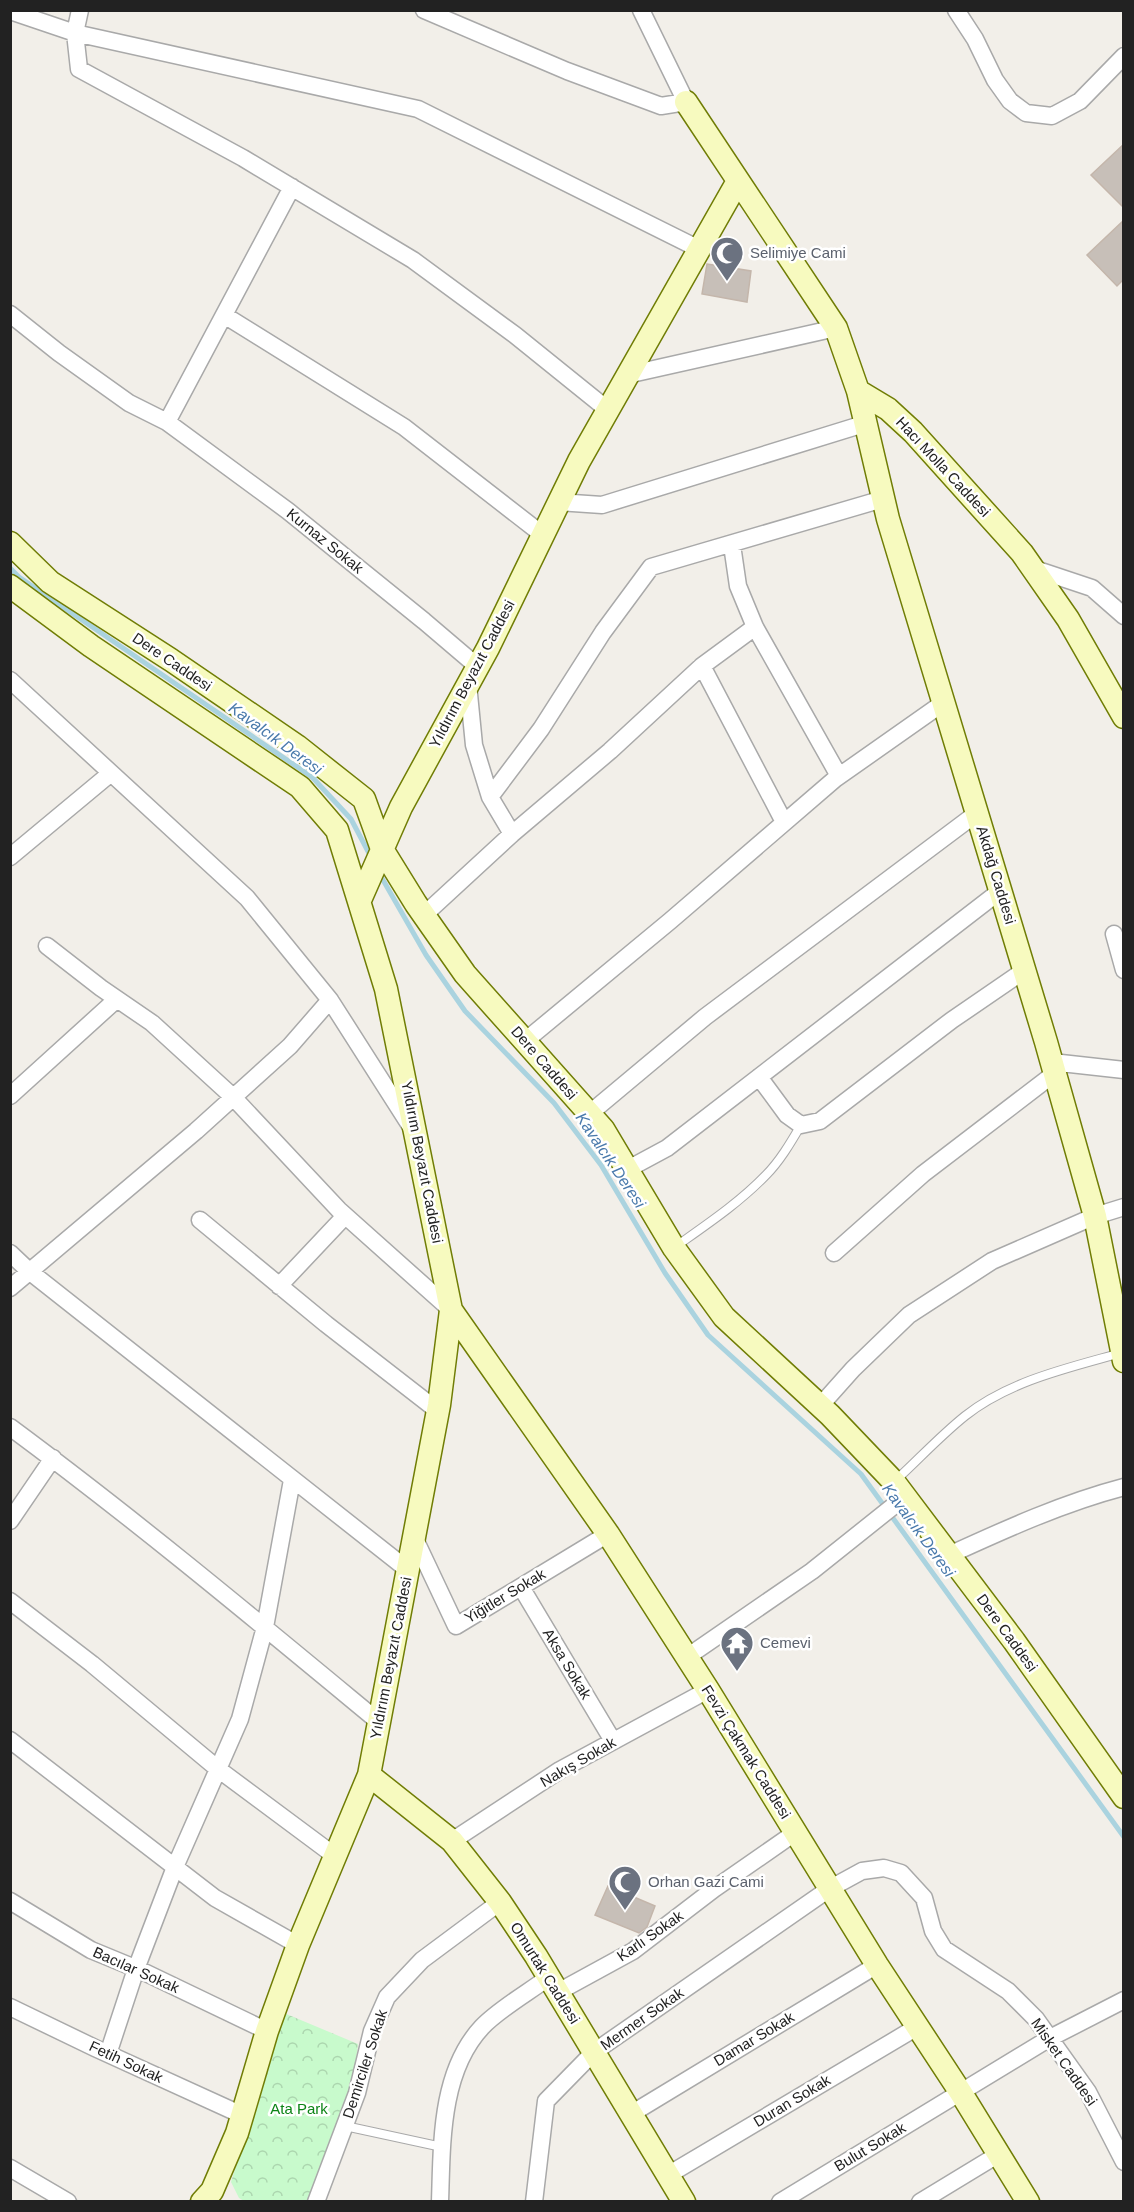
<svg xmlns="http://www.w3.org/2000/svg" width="1134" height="2212" viewBox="0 0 1134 2212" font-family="Arial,sans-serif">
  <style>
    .park { fill: url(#park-crowns) }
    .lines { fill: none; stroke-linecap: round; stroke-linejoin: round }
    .stream { stroke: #aad3df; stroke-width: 5 }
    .building { fill: #c7bfb8; stroke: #c4b6ab; stroke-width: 1.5 }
    .lane-casing { stroke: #a9a9a9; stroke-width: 10 }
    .street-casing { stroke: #a9a9a9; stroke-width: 19 }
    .secondary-casing { stroke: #707d05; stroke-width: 25 }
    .lane { stroke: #fff; stroke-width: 8 }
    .street { stroke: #fff; stroke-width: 16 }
    .secondary { stroke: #f7fabf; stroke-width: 22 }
    .labels { text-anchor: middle; stroke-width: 5; stroke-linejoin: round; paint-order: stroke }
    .worship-label { font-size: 15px; fill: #5b616d; stroke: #fff; text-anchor: start }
    .street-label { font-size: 15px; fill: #222; stroke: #fff }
    .park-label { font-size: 15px; fill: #0c8416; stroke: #fff }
    .water-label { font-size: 16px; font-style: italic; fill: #4a7aab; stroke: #fff }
  </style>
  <defs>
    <pattern id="park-crowns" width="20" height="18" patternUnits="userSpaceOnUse" patternTransform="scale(1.5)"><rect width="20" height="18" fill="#c8facc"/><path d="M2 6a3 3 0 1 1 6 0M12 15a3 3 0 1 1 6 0" fill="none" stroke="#acd6af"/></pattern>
  </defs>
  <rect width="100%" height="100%" fill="#f2efe9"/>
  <!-- park -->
  <path class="park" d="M284,2013L358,2044C352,2100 329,2151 307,2201H244L239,2198L231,2182Z"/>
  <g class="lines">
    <!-- stream -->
    <path class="stream" d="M10,568L19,577L312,777L351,819L372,859
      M379,873L426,955L465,1011L554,1103L601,1165L665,1273L708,1335L861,1474L1124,1837"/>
  </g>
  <!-- building -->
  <path class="building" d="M1124,144V208L1091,175Z
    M1124,220V279L1117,286L1087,255Z
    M707,264L751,271L747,302L702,294Z
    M608,1886L655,1906L647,1927L639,1933L595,1915Z"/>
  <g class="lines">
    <defs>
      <path id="lane" d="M675,1247C706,1225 739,1203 766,1175C780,1161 791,1142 801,1125
        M895,1481C918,1460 940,1436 965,1416C1009,1381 1068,1368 1121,1353
        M345,2126L442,2147"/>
      <path id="street" d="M80,10L75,33L79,69L243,158L413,260L515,335L608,410
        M424,10L567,71L661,106L686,102L641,10
        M956,10L975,39L995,80L1010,101L1026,113L1052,116L1080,101L1124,56
        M10,11L75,33L418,109L699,249
        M10,314L59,353L129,403L167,422L288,511L424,621L478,667
        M224,315L404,427L543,535
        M627,375L836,328
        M167,422L292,187
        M558,502L602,505L867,423
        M732,545L738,586L755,627L839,776
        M1035,569L1092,588L1124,616
        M702,666L784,822
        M10,680L247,898L330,1000L411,1127
        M468,684L474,745L490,797L512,834
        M490,797L541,729L603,632L651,567L883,499
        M10,857L111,773
        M424,915L512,834L610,751L702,666L755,627
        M1114,934L1124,970
        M47,946L101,988L152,1023L233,1097L339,1210L451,1310
        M525,1041L670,921L835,779L943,703
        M1052,1062L1124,1070
        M759,1077L787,1115L801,1125L820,1121L952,1020L1025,970
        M10,1096L117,999
        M589,1114L705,1017L977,813
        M628,1169L667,1148L1000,891
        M200,1220L326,1324L438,1411
        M10,1253L29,1271L408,1570
        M834,1253L923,1174L1055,1073
        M279,1286L345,1216
        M10,1288L196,1131L290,1046L330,1000
        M820,1406L853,1369L909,1315L992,1261L1095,1216L1124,1207
        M10,1427C137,1521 258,1622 379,1722
        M10,1521L53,1458
        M414,1537L456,1626L608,1534
        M949,1555C1006,1529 1063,1503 1124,1487
        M521,1587L613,1741
        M10,1601L92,1664L218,1769L335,1856
        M687,1657L812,1571L906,1496
        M10,1740L215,1898L298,1945
        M452,1841L560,1770L708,1690
        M10,1901L91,1950L142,1971L267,2031
        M558,1992L633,1951L714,1889L796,1832
        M10,2007L95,2048L242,2115
        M108,2054L136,1969L175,1867L240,1719L265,1627L292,1480
        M631,2114L877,1965
        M10,2168L68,2202
        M668,2175L917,2027
        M316,2202L357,2093L372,2031L387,1997L422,1960L500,1902
        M440,2202C442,2143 440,2072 482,2027C499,2009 529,1992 549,1977
        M534,2202L546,2101L594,2052L829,1889L862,1871L884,1868L901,1873L924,1898L933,1931L944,1949L1008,1991L1036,2019L1088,2092L1124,2162
        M780,2202L1050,2038L1124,2000
        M920,2202L999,2154"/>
      <path id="secondary" d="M686,102L836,328L858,391L888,409L913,432L1022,553L1068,619L1124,717
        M858,391L888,519L1046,1042L1095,1216L1124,1361
        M10,543L50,582L171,660L297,746L364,799L382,849L416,904L465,974L603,1129L674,1248L724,1317L830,1415L894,1482L1014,1641L1124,1797
        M10,586L91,646L300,787L337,830L386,989L451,1310L439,1405L369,1775L298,1945L267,2031L237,2133L212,2191L202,2202
        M360,900L401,807L488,648L579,461L738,181
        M451,1310L608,1534L708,1690L877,1965L961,2093L1028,2202
        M369,1775L452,1841L500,1902L536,1956L684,2202"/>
    </defs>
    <!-- lane casing -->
    <use href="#lane" class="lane-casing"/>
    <!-- street casing -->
    <use href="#street" class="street-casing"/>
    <!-- secondary casing -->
    <use href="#secondary" class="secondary-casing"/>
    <!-- lane -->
    <use href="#lane" class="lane"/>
    <!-- street -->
    <use href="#street" class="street"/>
    <!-- secondary -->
    <use href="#secondary" class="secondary"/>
  </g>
  <!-- icons -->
  <defs>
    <symbol id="mosque-pin" viewBox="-11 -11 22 30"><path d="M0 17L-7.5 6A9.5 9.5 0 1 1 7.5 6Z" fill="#6b7280" stroke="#fff"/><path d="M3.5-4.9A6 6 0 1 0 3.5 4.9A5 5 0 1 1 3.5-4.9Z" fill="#fff"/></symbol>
    <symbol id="temple-pin" viewBox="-11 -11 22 30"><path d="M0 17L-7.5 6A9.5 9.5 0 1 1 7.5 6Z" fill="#6b7280" stroke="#fff"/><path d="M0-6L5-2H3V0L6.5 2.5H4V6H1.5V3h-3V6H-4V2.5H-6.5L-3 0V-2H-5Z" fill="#fff"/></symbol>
  </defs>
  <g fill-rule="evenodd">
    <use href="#mosque-pin" x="708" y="234" width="38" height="52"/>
    <use href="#temple-pin" x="718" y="1624" width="38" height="52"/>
    <use href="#mosque-pin" x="606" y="1863" width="38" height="52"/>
  </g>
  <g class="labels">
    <!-- worship labels -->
    <g class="worship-label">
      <text x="750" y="258">Selimiye Cami</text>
      <text x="760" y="1648">Cemevi</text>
      <text x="648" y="1887">Orhan Gazi Cami</text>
    </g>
    <!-- street labels -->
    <g class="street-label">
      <text transform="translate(943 467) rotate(47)" y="5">Hacı Molla Caddesi</text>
      <text transform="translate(325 541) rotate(39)" y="5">Kurnaz Sokak</text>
      <text transform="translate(172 662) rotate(34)" y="5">Dere Caddesi</text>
      <text transform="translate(472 674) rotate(-62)" y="5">Yıldırım Beyazıt Caddesi</text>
      <text transform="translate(996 875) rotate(73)" y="5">Akdağ Caddesi</text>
      <text transform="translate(544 1063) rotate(49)" y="5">Dere Caddesi</text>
      <text transform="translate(422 1162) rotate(79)" y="5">Yıldırım Beyazıt Caddesi</text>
      <text transform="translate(505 1596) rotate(-31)" y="5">Yiğitler Sokak</text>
      <text transform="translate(1007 1633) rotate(54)" y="5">Dere Caddesi</text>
      <text transform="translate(391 1658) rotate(-79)" y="5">Yıldırım Beyazıt Caddesi</text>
      <text transform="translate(567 1664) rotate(59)" y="5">Aksa Sokak</text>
      <text transform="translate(746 1752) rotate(58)" y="5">Fevzi Çakmak Caddesi</text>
      <text transform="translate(578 1762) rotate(-30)" y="5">Nakış Sokak</text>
      <text transform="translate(650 1936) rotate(-35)" y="5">Karlı Sokak</text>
      <text transform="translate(136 1970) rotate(24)" y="5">Bacılar Sokak</text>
      <text transform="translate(545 1973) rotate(58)" y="5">Omurtak Caddesi</text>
      <text transform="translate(642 2019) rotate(-35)" y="5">Mermer Sokak</text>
      <text transform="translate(754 2039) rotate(-31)" y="5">Damar Sokak</text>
      <text transform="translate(126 2062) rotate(25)" y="5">Fetih Sokak</text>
      <text transform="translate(1064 2062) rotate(55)" y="5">Misket Caddesi</text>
      <text transform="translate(365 2064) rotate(-72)" y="5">Demirciler Sokak</text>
      <text transform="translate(792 2101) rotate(-31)" y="5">Duran Sokak</text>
      <text transform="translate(870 2147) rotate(-31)" y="5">Bulut Sokak</text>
    </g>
    <!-- park labels -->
    <g class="park-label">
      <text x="299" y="2114">Ata Park</text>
    </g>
    <!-- water labels -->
    <g class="water-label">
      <text transform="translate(276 738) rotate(36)" y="6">Kavalcık Deresi</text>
      <text transform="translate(611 1160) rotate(56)" y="6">Kavalcık Deresi</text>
      <text transform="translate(919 1530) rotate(54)" y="6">Kavalcık Deresi</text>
    </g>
  </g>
  <!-- border -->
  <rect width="1134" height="2212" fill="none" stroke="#222222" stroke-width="24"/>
</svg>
